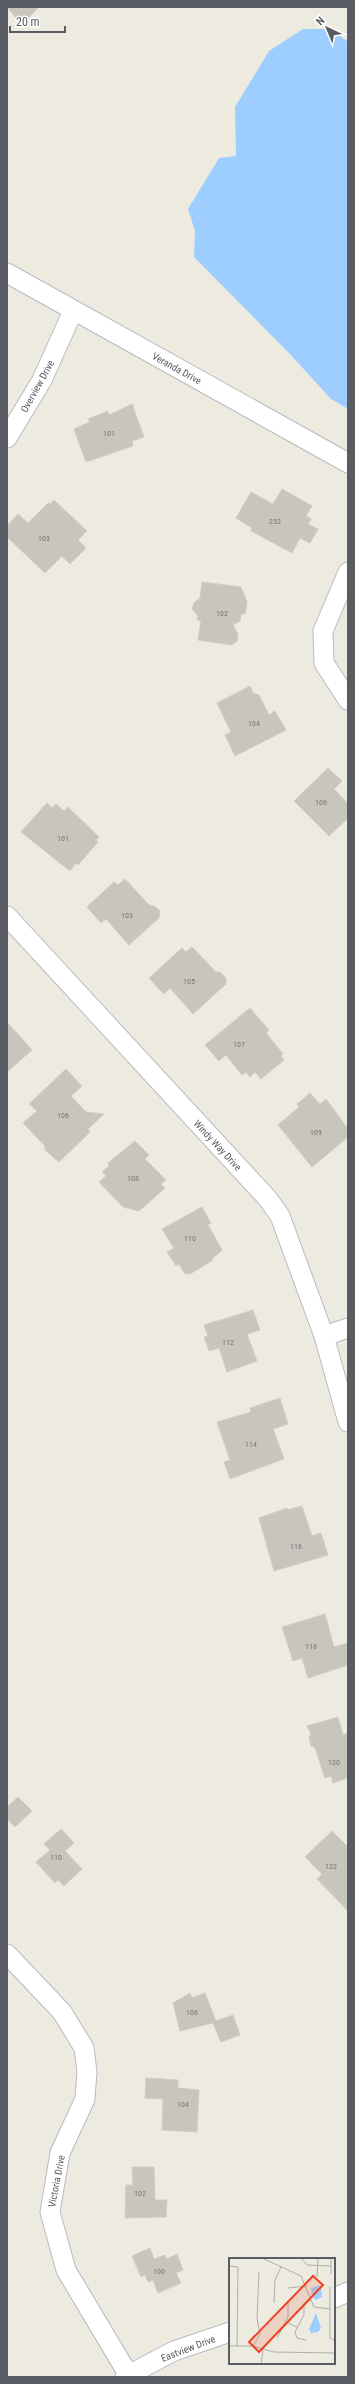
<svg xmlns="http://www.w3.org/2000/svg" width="355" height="2384" viewBox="0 0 355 2384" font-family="'Roboto Condensed',sans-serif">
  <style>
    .water { fill: #9eceff }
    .building { fill: #c8c5bd; stroke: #d2cdbe }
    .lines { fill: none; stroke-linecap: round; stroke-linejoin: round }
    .minor-casing { stroke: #b8bac0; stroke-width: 21 }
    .minor { stroke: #fff; stroke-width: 19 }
    .labels { text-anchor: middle; stroke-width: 3; stroke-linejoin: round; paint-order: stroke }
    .number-label { font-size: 8px; fill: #757679 }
    .street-label { font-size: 10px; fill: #595c62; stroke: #fff }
    .inset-road { fill: none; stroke: #aeaeaa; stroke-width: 1 }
    .view { fill: #f24021; fill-opacity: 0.15; stroke: #f24021; stroke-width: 2 }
    .inset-edge { fill: none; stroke: #595c62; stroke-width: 2 }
  </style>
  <rect width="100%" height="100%" fill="#edebe0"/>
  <!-- water -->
  <path class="water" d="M303,29H331L348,42V409L331,399L289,353L194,257L195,231L188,209L219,158L236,156L235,107L269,51Z"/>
  <!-- building -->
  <path class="building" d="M7,7H39L22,25Z
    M132,404L144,437L132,441L133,446L86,462L74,429L90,422L88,419L108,411L109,415Z
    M282,489L312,506L306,516L311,519L308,524L318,529L310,543L300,538L292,553L251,531L252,528L236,518L251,492L273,504Z
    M54,500L87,531L78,540L86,548L70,564L62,556L45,573L7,537V526L18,514L28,523L48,503L50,504Z
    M202,582L241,587L247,602L245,614H241L240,621L233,625L238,634L237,641L232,645L198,640L201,621L197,620L198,616L192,609L194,603L200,598Z
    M250,686L253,693L259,695L269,715L275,711L286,730L235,756L225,735L231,732L217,703Z
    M328,768L342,781L334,789L348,804V818L329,836L294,801Z
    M47,803L52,808L56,804L64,811L68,807L99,837L96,840L98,842L78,865L76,863L70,871L21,832Z
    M125,879L149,905L154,906L160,911L159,918L129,945L106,919L101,923L87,907L114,882L118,885Z
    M192,947L216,972H220L226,978V984L193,1014L170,988L164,994L149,978L182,948L186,952Z
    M250,1008L269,1030L266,1033L283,1054L281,1056L284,1060L261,1079L255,1072L250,1077L246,1072L242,1075L226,1055L219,1061L205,1045Z
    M7,1022L32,1050L7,1072Z
    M66,1069L82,1086L71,1096L86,1112L104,1114L88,1129L90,1132L59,1162L45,1150V1146L23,1123L37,1111L29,1104Z
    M310,1093L320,1104L326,1099L348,1129V1137L312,1167L278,1125L299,1107L297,1104Z
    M135,1141L149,1155L145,1159L166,1180L161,1184L165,1188L139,1211L123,1207L99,1182L106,1176L102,1172L109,1166L108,1163Z
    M202,1207L211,1223L208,1225L222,1250L212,1259L213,1260L190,1274L184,1273L179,1264L176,1266L167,1252L174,1248L162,1229Z
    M253,1310L260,1330L247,1334L257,1361L227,1372L219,1348L209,1351L204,1337L208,1336L204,1325Z
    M280,1398L288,1424L273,1429L284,1459L230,1479L224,1462L230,1460L217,1422L251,1412L250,1408Z
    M302,1506L312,1536L321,1533L328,1555L274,1571L259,1518L287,1508V1510Z
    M325,1614L334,1647L348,1643V1665L308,1678L302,1658L293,1661L282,1627Z
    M338,1717L343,1735L348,1733V1778L333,1783L331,1776L325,1778L315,1748L311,1746L309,1737L311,1734L307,1726Z
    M18,1797L32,1811L15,1827L7,1819V1807Z
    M61,1829L74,1843L65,1851L82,1869L64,1886L58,1880L55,1883L36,1862L50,1850L44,1844Z
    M332,1831L348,1847V1911L317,1879L322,1874L305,1857Z
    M190,1993L192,1998L205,1993L216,2021L233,2015L240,2035L221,2042L213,2023L180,2031L173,2003Z
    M146,2078L178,2080V2088L199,2090L197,2132L162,2130L163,2099L145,2098Z
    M132,2167H154L155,2200H167L166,2217L125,2218L126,2185H133Z
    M150,2248L154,2259L165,2255L167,2259L177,2254L183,2270L176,2273L181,2283L158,2293L153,2280L148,2282L145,2275L141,2277L132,2256Z"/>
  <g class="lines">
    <defs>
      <path id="minor" d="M7,273L348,463
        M7,438L42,380L73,311
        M348,572L323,631L324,663L348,700
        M7,916L268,1199L280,1216L324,1336L348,1422
        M324,1336L348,1328
        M7,1954L62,2012L84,2048L87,2072L85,2099L60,2153L50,2212L66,2270L128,2374
        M334,2298L348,2292
        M125,2377L174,2351L230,2332"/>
    </defs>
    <!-- minor casing -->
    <use href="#minor" class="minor-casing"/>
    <!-- minor -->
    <use href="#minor" class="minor"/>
  </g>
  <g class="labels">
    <!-- number labels -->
    <g class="number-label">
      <text x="109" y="436">101</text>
      <text x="275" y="524">232</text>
      <text x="44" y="541">103</text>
      <text x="222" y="616">102</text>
      <text x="254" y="726">104</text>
      <text x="321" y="805">106</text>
      <text x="63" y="841">101</text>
      <text x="127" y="918">103</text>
      <text x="189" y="984">105</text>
      <text x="239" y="1047">107</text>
      <text x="63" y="1118">106</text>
      <text x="316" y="1135">109</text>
      <text x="133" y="1181">108</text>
      <text x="190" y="1241">110</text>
      <text x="228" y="1345">112</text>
      <text x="251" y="1447">114</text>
      <text x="296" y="1549">116</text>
      <text x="311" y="1649">118</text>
      <text x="334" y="1765">120</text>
      <text x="56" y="1860">110</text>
      <text x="331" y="1869">122</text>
      <text x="192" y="2015">106</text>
      <text x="183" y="2107">104</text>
      <text x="140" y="2196">102</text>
      <text x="159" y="2274">100</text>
    </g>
    <!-- street labels -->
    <g class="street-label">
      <text transform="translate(177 368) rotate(29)" y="4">Veranda Drive</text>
      <text transform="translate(37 386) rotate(-61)" y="4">Overview Drive</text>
      <text transform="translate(218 1145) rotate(47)" y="4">Windy Way Drive</text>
      <text transform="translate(56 2181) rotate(-79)" y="4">Victoria Drive</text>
      <text transform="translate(188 2348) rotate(-21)" y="4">Eastview Drive</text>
    </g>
  </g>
  <!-- overview -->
  <g transform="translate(229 2258)">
    <rect width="106" height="106" fill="#edebe0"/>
    <path d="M92,27L93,39L87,42L83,39L82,30ZM87,55L92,70L89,74L82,75L80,71Z" fill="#9eceff"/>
    <path class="inset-road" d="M33,0L72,18L85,49L101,51M72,0L78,7L102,8M0,8L9,9L8,88M102,16V0M88,19L89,0M101,29V80L106,83M59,30L78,28M45,45L46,22L52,9M57,64L68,69M48,80L59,59V43M77,82L68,80L66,74L75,57V45L82,42M0,88H24L45,94L106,95M24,88L31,76L28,60L30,14M32,106L34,92"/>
    <path class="view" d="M84,18L94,27L30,94L20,84Z"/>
    <rect width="106" height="106" class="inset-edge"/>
  </g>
  <!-- border -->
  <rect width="355" height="2384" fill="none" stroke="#595c62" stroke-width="16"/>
  <!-- north arrow -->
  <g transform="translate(327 28) rotate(316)" stroke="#ffffff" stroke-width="3" paint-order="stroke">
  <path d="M0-3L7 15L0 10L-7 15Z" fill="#595c62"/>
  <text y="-6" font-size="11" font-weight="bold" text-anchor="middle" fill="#595c62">N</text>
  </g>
  <!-- scale -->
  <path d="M10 26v6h55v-6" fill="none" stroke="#595c62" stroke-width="2"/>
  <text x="16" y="26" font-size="12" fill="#595c62" stroke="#ffffff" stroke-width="3" paint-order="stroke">20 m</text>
</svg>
